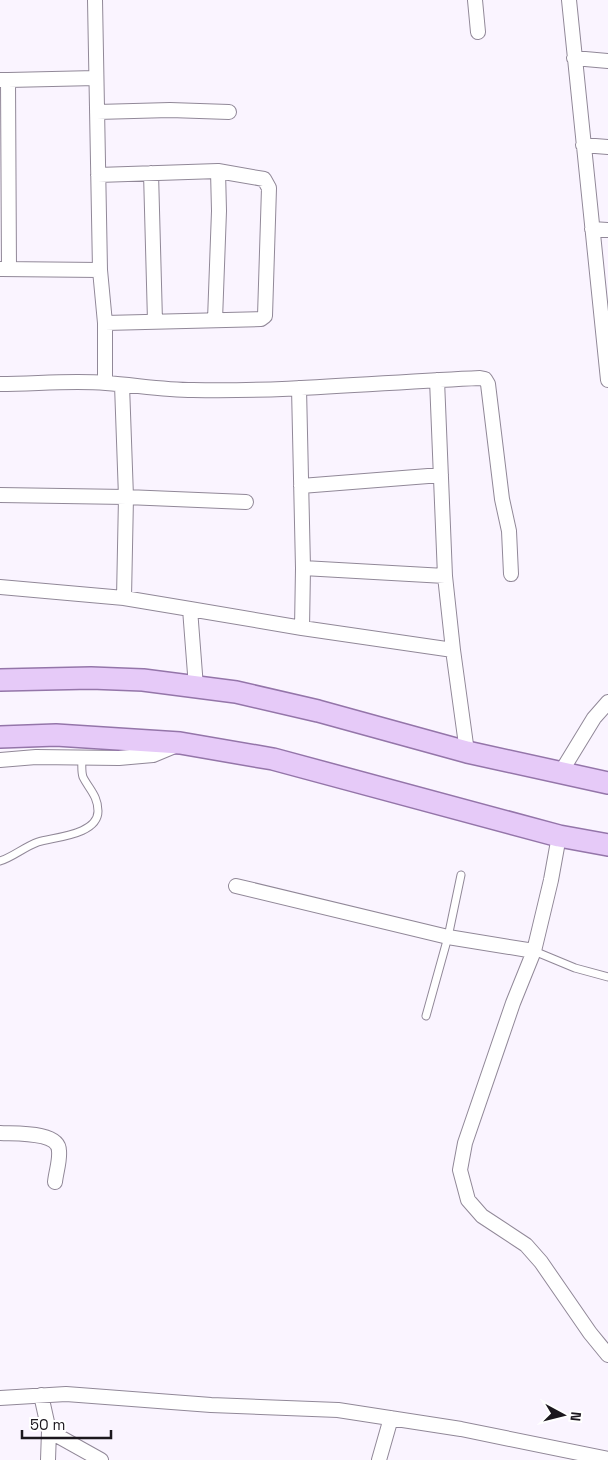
<svg xmlns="http://www.w3.org/2000/svg" width="608" height="1460" viewBox="0 0 608 1460" font-family="'Space Grotesk',sans-serif">
  <style>
    .lines { fill: none; stroke-linecap: round; stroke-linejoin: round }
    .service-casing { stroke: #918898; stroke-width: 9 }
    .minor-casing { stroke: #918898; stroke-width: 16 }
    .primary-casing { stroke: #9475a9; stroke-width: 24 }
    .service { stroke: #fff; stroke-width: 7 }
    .minor { stroke: #fff; stroke-width: 14 }
    .primary { stroke: #e6caf8; stroke-width: 21 }
  </style>
  <rect width="100%" height="100%" fill="#faf4ff"/>
  <g class="lines">
    <defs>
      <path id="service" d="M0,861C13,857 24,847 38,842C54,837 98,835 98,811C98,796 89,789 83,777C81,771 82,763 82,758
        M534,951L575,968L608,977
        M426,1016L448,937L461,875"/>
      <path id="minor" d="M95,0L100,270L105,323V383
        M475,0L478,32
        M569,0L608,380
        M574,58L608,61
        M0,80H8L9,269
        M8,80L96,78
        M97,112L170,110L229,112
        M583,145L608,147
        M151,173L155,321
        M98,175L218,171L264,179L269,188L265,316L261,319L105,323
        M592,229L608,230
        M1,269L100,270
        M215,320L219,211L218,171
        M437,380L445,576L453,650L467,752
        M0,384C35,384 71,380 106,383C135,385 164,390 193,390C288,392 384,382 480,378L485,379L488,384L502,499L509,531L511,574
        M122,385L126,497L124,598L190,609
        M301,486L441,475
        M0,495L126,497L246,502
        M303,568L445,576
        M0,587L124,598
        M302,628L453,650
        M196,687L190,609L302,628L303,568L299,388
        M0,760L36,757L119,758L153,755L177,745
        M561,772L594,718L608,702
        M559,836L551,880L534,951L513,1003L465,1143L460,1170L468,1200L482,1216L526,1245L541,1262L590,1333L608,1355
        M236,886L448,937L534,951
        M0,1133C15,1134 59,1131 59,1151C60,1161 56,1172 55,1182
        M41,1395L49,1431L101,1460
        M0,1398L66,1394L211,1405L338,1410L461,1429L608,1459
        M48,1460L49,1431
        M379,1460L391,1418"/>
      <path id="primary" d="M0,680L91,678L143,680L236,692L318,711L467,752L608,783
        M0,737L56,735L180,743L273,759L559,836L608,845"/>
    </defs>
    <!-- service casing -->
    <use href="#service" class="service-casing"/>
    <!-- minor casing -->
    <use href="#minor" class="minor-casing"/>
    <!-- primary casing -->
    <use href="#primary" class="primary-casing"/>
    <!-- service -->
    <use href="#service" class="service"/>
    <!-- minor -->
    <use href="#minor" class="minor"/>
    <!-- primary -->
    <use href="#primary" class="primary"/>
  </g>
  <!-- north arrow -->
  <g transform="translate(563 1415) rotate(97)" stroke="#ffffff" stroke-width="4" paint-order="stroke">
  <path d="M0-4L9 19L0 12L-9 19Z" fill="#1b171d"/>
  <text y="-8" font-size="14" font-weight="bold" text-anchor="middle" fill="#1b171d">N</text>
  </g>
  <!-- scale -->
  <path d="M22 1430v8h89v-8" fill="none" stroke="#1b171d" stroke-width="2.5"/>
  <text x="30" y="1430" font-size="15" fill="#1b171d" stroke="#ffffff" stroke-width="4" paint-order="stroke">50 m</text>
</svg>
